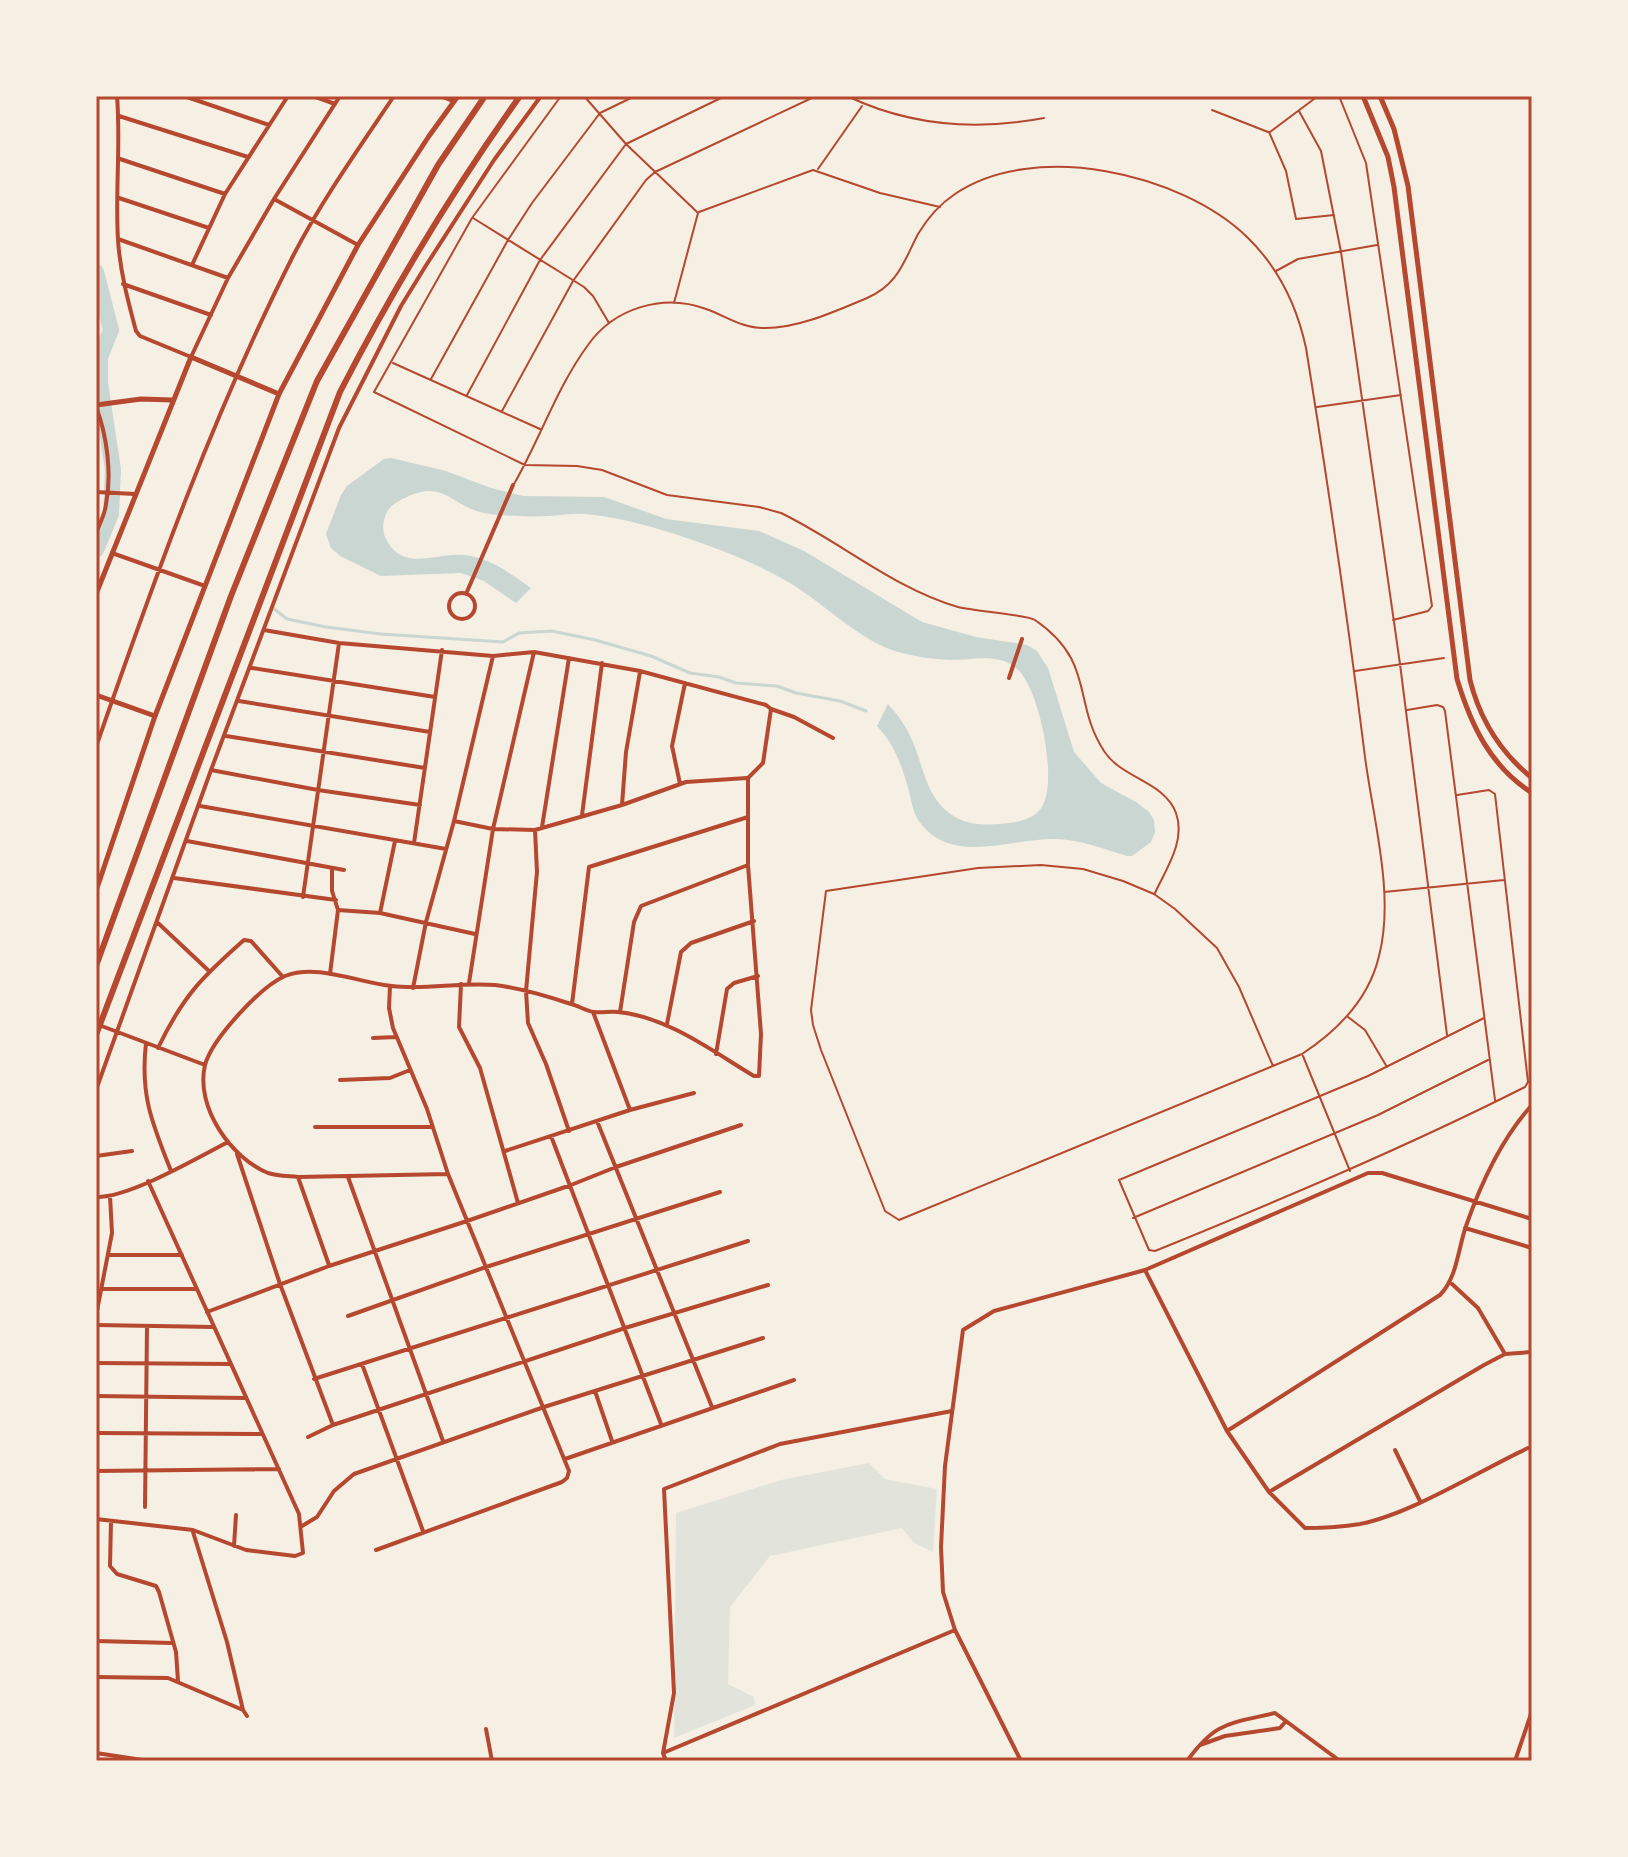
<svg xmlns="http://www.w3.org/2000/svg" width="1628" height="1857" viewBox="0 0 1628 1857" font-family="'Asap Condensed',sans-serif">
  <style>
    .green { fill: #e2e4dc }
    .water { fill: #c9d6d2 }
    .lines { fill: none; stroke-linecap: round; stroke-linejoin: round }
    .stream { stroke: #c9d6d2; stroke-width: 3 }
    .river { stroke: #c9d6d2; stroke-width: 16 }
    .service { stroke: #b5482f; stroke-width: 2 }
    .minor { stroke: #b5482f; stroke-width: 4 }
    .tertiary { stroke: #b5482f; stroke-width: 5 }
    .secondary { stroke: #b5482f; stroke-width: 5 }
    .primary { stroke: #b5482f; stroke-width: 6 }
    .neatline { fill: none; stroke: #b5482f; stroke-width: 3 }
  </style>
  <rect width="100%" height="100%" fill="#f6efe4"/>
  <!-- green -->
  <path class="green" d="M869,1463L885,1479L937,1489L933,1552L914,1543L902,1528L770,1556L730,1607L728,1684L754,1697L755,1705L674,1738L676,1513L781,1480Z"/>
  <!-- water -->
  <path class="water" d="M391,458L446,471L491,488L523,496L604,497L666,519L759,531L804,551L922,622L976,637L1027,645L1037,651L1048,668L1074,752L1101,783L1136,802L1149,812L1154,820L1155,832L1151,842L1132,856H1127C1104,849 1079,839 1055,839C1011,838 955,865 922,825C913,815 912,803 909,791C902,766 895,745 877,726L888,704C898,715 906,726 912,740C925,770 926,801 957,818C970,825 986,825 1000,824C1015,823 1036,820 1043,805C1057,777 1040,696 1021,673C1003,651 975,660 951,660C930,659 909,656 889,649C853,634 824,604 790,583C775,574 757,565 740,558C697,540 630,517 584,514C572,513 559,516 547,516C527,517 503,516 484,513C454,507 443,480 409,496C402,499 394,503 389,509C383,517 381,530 386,539C403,573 436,552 464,555C489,557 511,574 531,588L516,603L484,581L461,573L381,576L340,556L331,548L326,534L341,495L347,486L384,459Z"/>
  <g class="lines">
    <!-- stream -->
    <path class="stream" d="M273,608L287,619L326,627L381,634L503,642L519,633L552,631L595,640L651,656L690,673L719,677L736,683L777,686L796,693L840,701L866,711"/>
    <!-- river -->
    <path class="river" d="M96,272L111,330L100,357V383L113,470L112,491
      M96,550L111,514L112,493"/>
    <!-- service -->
    <path class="service" d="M561,96L472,218L374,392L525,465L577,466L602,470L667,495L759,507L781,513C841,542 893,588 958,607C974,611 1028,615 1035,620C1096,662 1072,702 1104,751C1122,779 1164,781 1176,813C1186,841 1166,869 1155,893
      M584,96L626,144L697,212
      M847,96C910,126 976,131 1044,118
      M1339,96L1366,163L1432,606L1428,611L1393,620
      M1212,110L1268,132
      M1299,111L1321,151L1341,252L1400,664L1447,1035
      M1269,132L1286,171L1296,219L1334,215
      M1270,132L1318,96
      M818,169L862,106
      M699,212L813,170L880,193L940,207
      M473,218L584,287L593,296L609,323
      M1276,271L1298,259L1377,245
      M674,303L698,213
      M393,363L540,429
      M431,379L508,240L532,203L600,113L635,96
      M467,395L540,260L626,144L725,96
      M1317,407L1401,395
      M502,411L573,281L646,180L655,172L816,96
      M514,484C540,439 557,387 588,345C614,308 663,293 706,309C726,316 742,328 763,328C797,329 836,311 867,298C898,285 904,261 918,234C927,219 940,204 955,194C1034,140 1181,173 1247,237C1278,267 1297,306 1306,348C1328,484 1348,620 1365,757C1373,819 1395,895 1379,956C1369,999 1337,1031 1302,1054L899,1220L885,1211L821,1050L813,1025L811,1010L826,891L978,868L1041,865L1083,869L1123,881L1154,894L1175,909L1217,948L1239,987L1273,1066
      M1355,671L1444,658
      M1407,710L1437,705L1443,707L1445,711L1495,1100
      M1457,795L1489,790L1495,794L1528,1082L1525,1087C1404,1148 1280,1200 1155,1251L1149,1250L1119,1180L1368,1076L1484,1018
      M1384,892L1504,880
      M1348,1017L1365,1030L1387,1067
      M1303,1056L1350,1171
      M1133,1218L1378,1115L1488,1060"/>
    <!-- minor -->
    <path class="minor" d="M117,96C121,144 115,192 118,240C120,271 128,301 136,331L140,336L191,357L228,278L274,199L340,96
      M184,96L269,125
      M313,96L335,104
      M440,96L453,101
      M119,116L248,157
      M120,159L225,194
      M119,198L209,228
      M274,199L358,245
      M118,239L228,278
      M192,265L225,194L288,96
      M123,284L211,315
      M96,407C107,435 112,474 106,504C105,515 99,524 96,534
      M96,492L135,494
      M112,553L205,586
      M449 606a13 13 0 1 1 26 0a13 13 0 1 1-26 0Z
      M466,594L513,485
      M264,630L339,643L493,656L534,652L640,671L766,705L771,709L763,763L748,778
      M252,668L435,697
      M1009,678L1022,639
      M239,701L430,732
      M771,709L794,717L833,738
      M226,736L425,768
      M96,747C154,580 213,414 293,256C322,200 359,148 394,96
      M211,770L318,790L420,805
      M680,784L672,746L685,683
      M622,805L626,752L640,672
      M200,806L446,849
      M582,815L602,663
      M454,821L493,829L535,830L622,805L686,782L747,778
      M542,827L569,658
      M535,830L537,872L526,991L528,1023L546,1064L569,1131
      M187,841L344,870
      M414,843L442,650
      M174,878L336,900
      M303,897L339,643
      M338,910L380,913L475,934
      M380,913L395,841
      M158,923L209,971
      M330,974L338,910L332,891V868
      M469,983L493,829L534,652
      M461,984L459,1027L480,1068L518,1203
      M413,988L426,922L454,821L493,656
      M572,1004L589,867L748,817
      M593,1012L630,1110
      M620,1012L634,922L641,906L748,865
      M667,1024L681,952L691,943L754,921
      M99,1025L205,1065
      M373,1038L396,1037
      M146,1043C140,1095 152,1123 171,1171
      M158,1048C183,996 202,977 244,940L251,941L283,977
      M716,1054L727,989L734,983L758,976
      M340,1080L390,1078L410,1070
      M96,1090L211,770L339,428L401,306L425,267L494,160L541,96
      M597,1121L712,1407
      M315,1127H432
      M551,1136L661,1424
      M505,1151L630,1110L694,1093
      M237,1154L280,1284L333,1425
      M96,1156L132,1151
      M448,1174L298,1177C288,1176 277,1176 268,1173C231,1158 195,1107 205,1065C212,1039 260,987 285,976C317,963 359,983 392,986C426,990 460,982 495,985C520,988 547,996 571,1004C579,1006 586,1011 594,1012C602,1013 610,1011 618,1012C668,1017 712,1051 754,1076H759L761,1034L748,865V778
      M298,1177L329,1265
      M348,1177L443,1441
      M96,1197C129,1198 197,1158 228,1142
      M1465,1228L1532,1248
      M109,1255H182
      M1145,1270L1227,1431L1269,1492L1305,1528C1323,1528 1342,1527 1360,1524C1411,1514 1479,1471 1528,1448L1532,1449
      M1452,1284L1478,1308L1505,1354
      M102,1289H197
      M207,1312L329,1266L467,1221L571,1185L616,1167L741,1125
      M96,1316L112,1233L110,1196
      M348,1316L486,1267L720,1192
      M96,1325L214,1327
      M96,1363L231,1364
      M362,1364L423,1531
      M314,1379L748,1241
      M595,1391L612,1441
      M96,1396L246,1398
      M1227,1431L1440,1295C1457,1278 1458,1249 1466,1226C1481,1183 1501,1139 1532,1105
      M96,1433L262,1434
      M308,1437L333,1425L625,1328L768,1285
      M1395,1450L1420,1501
      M565,1459L794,1380
      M96,1471L279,1469
      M1269,1492L1484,1365L1505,1354L1532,1352
      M145,1507L147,1326
      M96,1519L193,1530L246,1550L295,1556L303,1553L299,1514L148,1181
      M111,1521L110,1566L117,1574L156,1586L159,1592L176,1652L178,1681
      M302,1526L317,1517L334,1491L354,1474L544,1407L763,1338
      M193,1532L227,1642L243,1710
      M234,1546L236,1515
      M376,1550L562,1482L567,1478L569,1471L448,1174L427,1109L393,1028L389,1008L390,986
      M96,1641L172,1643
      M96,1677L168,1678L243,1710L247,1716
      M486,1729L492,1761
      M1200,1745L1225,1736L1280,1728L1286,1721
      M96,1753L149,1761
      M663,1753L955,1630
      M666,1761L663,1753L674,1693L664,1489L780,1444L952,1411
      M1021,1761L955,1630L943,1592L941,1547L945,1466L963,1330L994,1311L1145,1270L1368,1173H1382L1532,1219
      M1187,1761C1216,1721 1229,1724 1275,1713L1340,1761
      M1515,1761L1532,1711"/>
    <!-- tertiary -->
    <path class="tertiary" d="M96,405L141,399L172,400
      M96,594L191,357L279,394
      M96,695L155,716"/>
    <!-- secondary -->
    <path class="secondary" d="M1363,96L1388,157L1394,187L1457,679C1471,725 1490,766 1532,793
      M1380,96L1394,129L1408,186L1470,680C1480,720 1500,752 1532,778
      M96,891L155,716L279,394L358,245L429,136L458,96"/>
    <!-- primary -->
    <path class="primary" d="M96,966L231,596L317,381L438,165L485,96
      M96,1035L340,392C393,289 453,190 520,96"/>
  </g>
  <!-- border -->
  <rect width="1628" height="1857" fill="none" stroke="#f6efe4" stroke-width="196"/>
  <rect x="98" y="98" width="1432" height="1661" class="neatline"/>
</svg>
